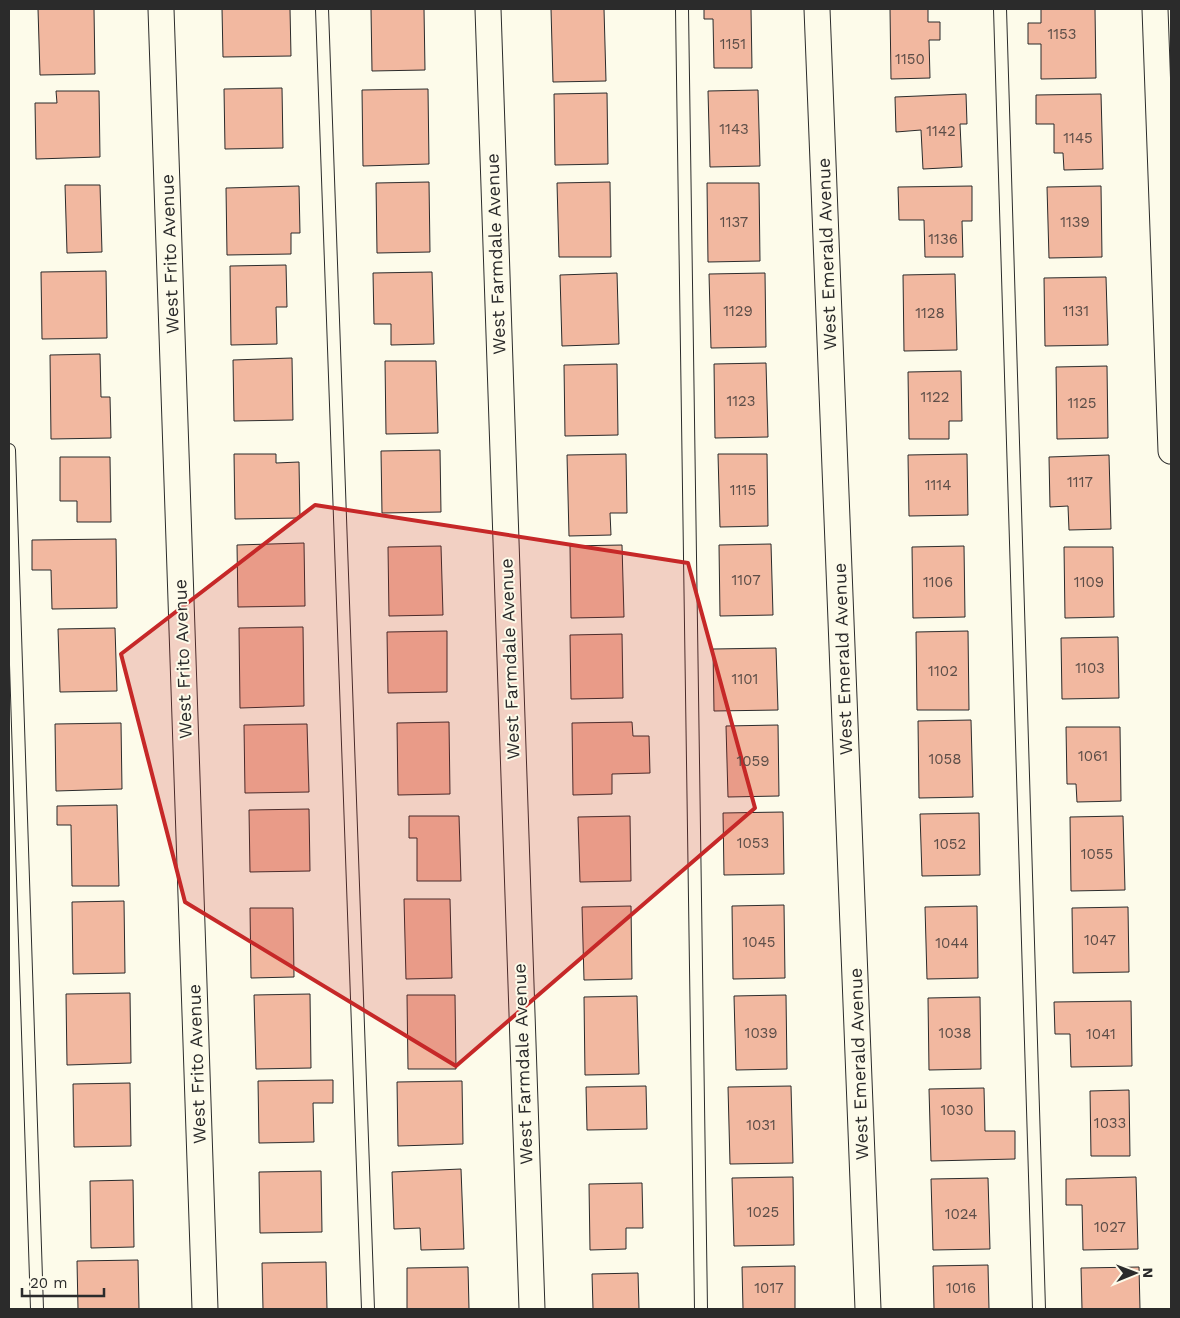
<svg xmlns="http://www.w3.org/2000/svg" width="1180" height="1318" viewBox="0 0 1180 1318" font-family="'Work Sans',sans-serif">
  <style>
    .building { fill: #f2b8a0; stroke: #2b2b2b }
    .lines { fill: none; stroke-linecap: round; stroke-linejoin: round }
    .service-casing { stroke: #2b2b2b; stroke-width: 14 }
    .minor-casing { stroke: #2b2b2b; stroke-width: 27 }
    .service { stroke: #fdfbea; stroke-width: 12 }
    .minor { stroke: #fdfbea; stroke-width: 25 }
    .marked { fill: #c62828; fill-opacity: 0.2; stroke: #c62828; stroke-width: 4; stroke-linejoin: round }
    .labels { text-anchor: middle; stroke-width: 4; stroke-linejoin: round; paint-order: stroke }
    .number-label { font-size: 15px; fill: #5d4e48 }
    .street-label { font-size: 18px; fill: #2b2b2b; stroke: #fdfbea }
  </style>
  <rect width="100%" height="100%" fill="#fdfbea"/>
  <!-- building -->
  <path class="building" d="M38,9H94L95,74L40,75Z
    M222,9H290L291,56L223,57Z
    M371,9H424L425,70L372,71Z
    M551,9H604L606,81L553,82Z
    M704,9H751L752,68H714L713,19H704Z
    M890,9H928V22H940V40H929L930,78L891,79Z
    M1041,9H1095L1096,78L1041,79V44H1028V23H1041Z
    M282,88L283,148L225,149L224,89Z
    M428,89L429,164L363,166L362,90Z
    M758,90L760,166L710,167L708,91Z
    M56,91H99L100,157L36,159L35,103H57Z
    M607,93L608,164L555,165L554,94Z
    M966,94L967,124H960L962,167L923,169L921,130L896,132L895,97Z
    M1101,94L1103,169L1064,170L1063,153H1054V124H1036V95Z
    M429,182L430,252L377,253L376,183Z
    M610,182L611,257H559L557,183Z
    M707,183H759L760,261L708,262Z
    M65,185H100L102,252L67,253Z
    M299,186L300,233H291V254L227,255L226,188Z
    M972,186V221H962L963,257H925L924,220H899L898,187Z
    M1101,186L1102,257L1049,258L1047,187Z
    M286,265L287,307H276L277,344L231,345L230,266Z
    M106,271L107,338L42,339L41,272Z
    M432,272L434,344L391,345V324H374L373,273Z
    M617,273L619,344L562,346L560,275Z
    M765,273L766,347L711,348L709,274Z
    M955,274L957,350L904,351L903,275Z
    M1106,277L1108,345L1045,346L1044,278Z
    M100,354L101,397H110L111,438L51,439L50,355Z
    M292,358L293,420L234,421L233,360Z
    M385,361H436L438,433L386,434Z
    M766,363L768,437L715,438L714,364Z
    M617,364L618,435L565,436L564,365Z
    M1107,366L1108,438L1057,439L1056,367Z
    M961,371L962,421H949V439H909L908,372Z
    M440,450L441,512L382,513L381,451Z
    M234,454H276V463L299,462L300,518L235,519Z
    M626,454L627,513H610L611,535L569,536L567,455Z
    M718,454H767L768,526L720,527Z
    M967,454L968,515L909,516L908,455Z
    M1109,455L1111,529L1069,530L1068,506L1050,507L1049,457Z
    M60,457H110L111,522H77V501H60Z
    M116,539L117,608L52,609L51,570H32V540Z
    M304,543L305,606L238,607L237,545Z
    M771,544L773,615L720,616L719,545Z
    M622,545L624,617L571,618L570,546Z
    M441,546L443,615L389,616L388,547Z
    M964,546L965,617L913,618L912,547Z
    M1064,547H1113L1114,617L1065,618Z
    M303,627L304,706L240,708L239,628Z
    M115,628L117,691L60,692L58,629Z
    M447,631V692L388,693L387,632Z
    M968,631L969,710H917L916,632Z
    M622,634L623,698L571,699L570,635Z
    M1118,637L1119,698L1062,699L1061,638Z
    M776,648L778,710L714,711L713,649Z
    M971,720L973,797L919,798L918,721Z
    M449,722L450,794L398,795L397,723Z
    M632,722L633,736H649L650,773L612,774V794L573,795L572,723Z
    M121,723L122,789L56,791L55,724Z
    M307,724L309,792L245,793L244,725Z
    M778,725L779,796L728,797L726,726Z
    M1066,727H1120L1121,801L1077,802L1076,784H1067Z
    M117,805L119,886H72L71,825H57V806Z
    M309,809L310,871L250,872L249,810Z
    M783,812L784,874L724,875L723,813Z
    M979,813L980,875L922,876L920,814Z
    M409,816H459L461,881H417V838H409Z
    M630,816L631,881L580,882L578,817Z
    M1123,816L1125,890L1071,891L1070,817Z
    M404,899H450L452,978L406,979Z
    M124,901L125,973L73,974L72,902Z
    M784,905L785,978L733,979L732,906Z
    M631,906L632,979L584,980L582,907Z
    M977,906L978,978L927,979L925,907Z
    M1128,907L1129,972L1073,973L1072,908Z
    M250,908H293L294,977L251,978Z
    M130,993L131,1063L67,1065L66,994Z
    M310,994L311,1068L256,1069L254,995Z
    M407,995H455L456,1069H408Z
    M786,995L787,1069L736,1070L734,996Z
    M637,996L639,1074L585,1075L584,997Z
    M980,997L981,1069L929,1070L928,998Z
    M1131,1001L1132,1066L1071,1067L1070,1034H1055L1054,1002Z
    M333,1080V1103H313L314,1142L259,1143L258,1081Z
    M462,1081L463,1144L398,1146L397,1082Z
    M130,1083L131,1146L74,1147L73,1084Z
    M646,1086L647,1129L587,1130L586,1087Z
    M791,1086L793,1163L730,1164L728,1087Z
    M984,1088L985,1131H1015V1159L931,1161L929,1089Z
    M1129,1090L1130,1156H1091L1090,1091Z
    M461,1169L464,1249L421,1250L420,1228L394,1229L392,1172Z
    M321,1171L322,1232L260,1233L259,1172Z
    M793,1177L794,1245L734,1246L732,1178Z
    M1136,1177L1138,1249L1083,1250L1082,1205H1066V1179Z
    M988,1178L990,1249L933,1250L931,1179Z
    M133,1180L134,1247L91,1248L90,1181Z
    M642,1183L643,1228H626V1249L590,1250L589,1184Z
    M138,1260L139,1309H78L77,1261Z
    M326,1262L327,1309H263L262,1263Z
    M988,1265L989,1309H934L933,1266Z
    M795,1266V1309H743L742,1267Z
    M468,1267L469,1309H407V1268Z
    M1139,1267L1140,1309H1082L1081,1268Z
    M638,1273L639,1309H593L592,1274Z"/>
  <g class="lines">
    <defs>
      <path id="service" d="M322,9L368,1309
        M682,9L701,1309
        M1000,9L1039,1309
        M9,450L37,1309"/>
      <path id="minor" d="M161,9L205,1309
        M488,9L532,1309
        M817,9L868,1309
        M1155,9L1171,451"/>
    </defs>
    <!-- service casing -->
    <use href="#service" class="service-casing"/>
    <!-- minor casing -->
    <use href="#minor" class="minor-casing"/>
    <!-- service -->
    <use href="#service" class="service"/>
    <!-- minor -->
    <use href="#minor" class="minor"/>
  </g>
  <!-- marked area -->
  <path class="marked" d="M315,505L688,563L755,808L456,1066L185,902L121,654Z"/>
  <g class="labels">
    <!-- number labels -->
    <g class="number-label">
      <text x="1062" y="39">1153</text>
      <text x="733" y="49">1151</text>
      <text x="910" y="64">1150</text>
      <text x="734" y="134">1143</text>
      <text x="941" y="136">1142</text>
      <text x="1078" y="143">1145</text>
      <text x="734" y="227">1137</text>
      <text x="1075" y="227">1139</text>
      <text x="943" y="244">1136</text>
      <text x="738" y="316">1129</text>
      <text x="1076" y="316">1131</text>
      <text x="930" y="318">1128</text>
      <text x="935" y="402">1122</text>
      <text x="741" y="406">1123</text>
      <text x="1082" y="408">1125</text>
      <text x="1080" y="487">1117</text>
      <text x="938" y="490">1114</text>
      <text x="743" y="495">1115</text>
      <text x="746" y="585">1107</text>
      <text x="938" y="587">1106</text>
      <text x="1089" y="587">1109</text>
      <text x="1090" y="673">1103</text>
      <text x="943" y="676">1102</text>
      <text x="745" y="684">1101</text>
      <text x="1093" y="761">1061</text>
      <text x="945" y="764">1058</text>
      <text x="753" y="766">1059</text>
      <text x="753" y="848">1053</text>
      <text x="950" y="849">1052</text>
      <text x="1097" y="859">1055</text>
      <text x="1100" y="945">1047</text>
      <text x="759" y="947">1045</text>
      <text x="952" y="948">1044</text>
      <text x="761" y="1038">1039</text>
      <text x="955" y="1038">1038</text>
      <text x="1101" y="1039">1041</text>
      <text x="957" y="1115">1030</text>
      <text x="1110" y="1128">1033</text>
      <text x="761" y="1130">1031</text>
      <text x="763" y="1217">1025</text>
      <text x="961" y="1219">1024</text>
      <text x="1110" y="1232">1027</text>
      <text x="769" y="1293">1017</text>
      <text x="961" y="1293">1016</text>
    </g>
    <!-- street labels -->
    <g class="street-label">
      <text transform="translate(170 254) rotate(-92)" y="6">West Frito Avenue</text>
      <text transform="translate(496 254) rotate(-92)" y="6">West Farmdale Avenue</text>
      <text transform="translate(827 254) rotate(-92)" y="6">West Emerald Avenue</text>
      <text transform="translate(183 659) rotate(-92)" y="6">West Frito Avenue</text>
      <text transform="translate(510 659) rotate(-92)" y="6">West Farmdale Avenue</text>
      <text transform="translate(843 659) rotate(-92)" y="6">West Emerald Avenue</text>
      <text transform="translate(197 1064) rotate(-92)" y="6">West Frito Avenue</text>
      <text transform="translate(523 1064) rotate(-92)" y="6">West Farmdale Avenue</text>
      <text transform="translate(859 1064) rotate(-92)" y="6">West Emerald Avenue</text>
    </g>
  </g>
  <!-- border -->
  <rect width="1180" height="1318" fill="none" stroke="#2b2b2b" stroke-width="20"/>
  <!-- north arrow -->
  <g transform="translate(1135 1273) rotate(89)" stroke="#fdfbea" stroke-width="4" paint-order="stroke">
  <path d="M0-4L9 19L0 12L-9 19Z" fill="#2b2b2b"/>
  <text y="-8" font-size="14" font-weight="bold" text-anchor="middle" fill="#2b2b2b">N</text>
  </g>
  <!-- scale -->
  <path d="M22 1288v8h82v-8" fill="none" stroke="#2b2b2b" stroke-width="2.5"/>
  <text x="30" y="1288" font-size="15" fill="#2b2b2b" stroke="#fdfbea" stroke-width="4" paint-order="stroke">20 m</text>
</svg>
